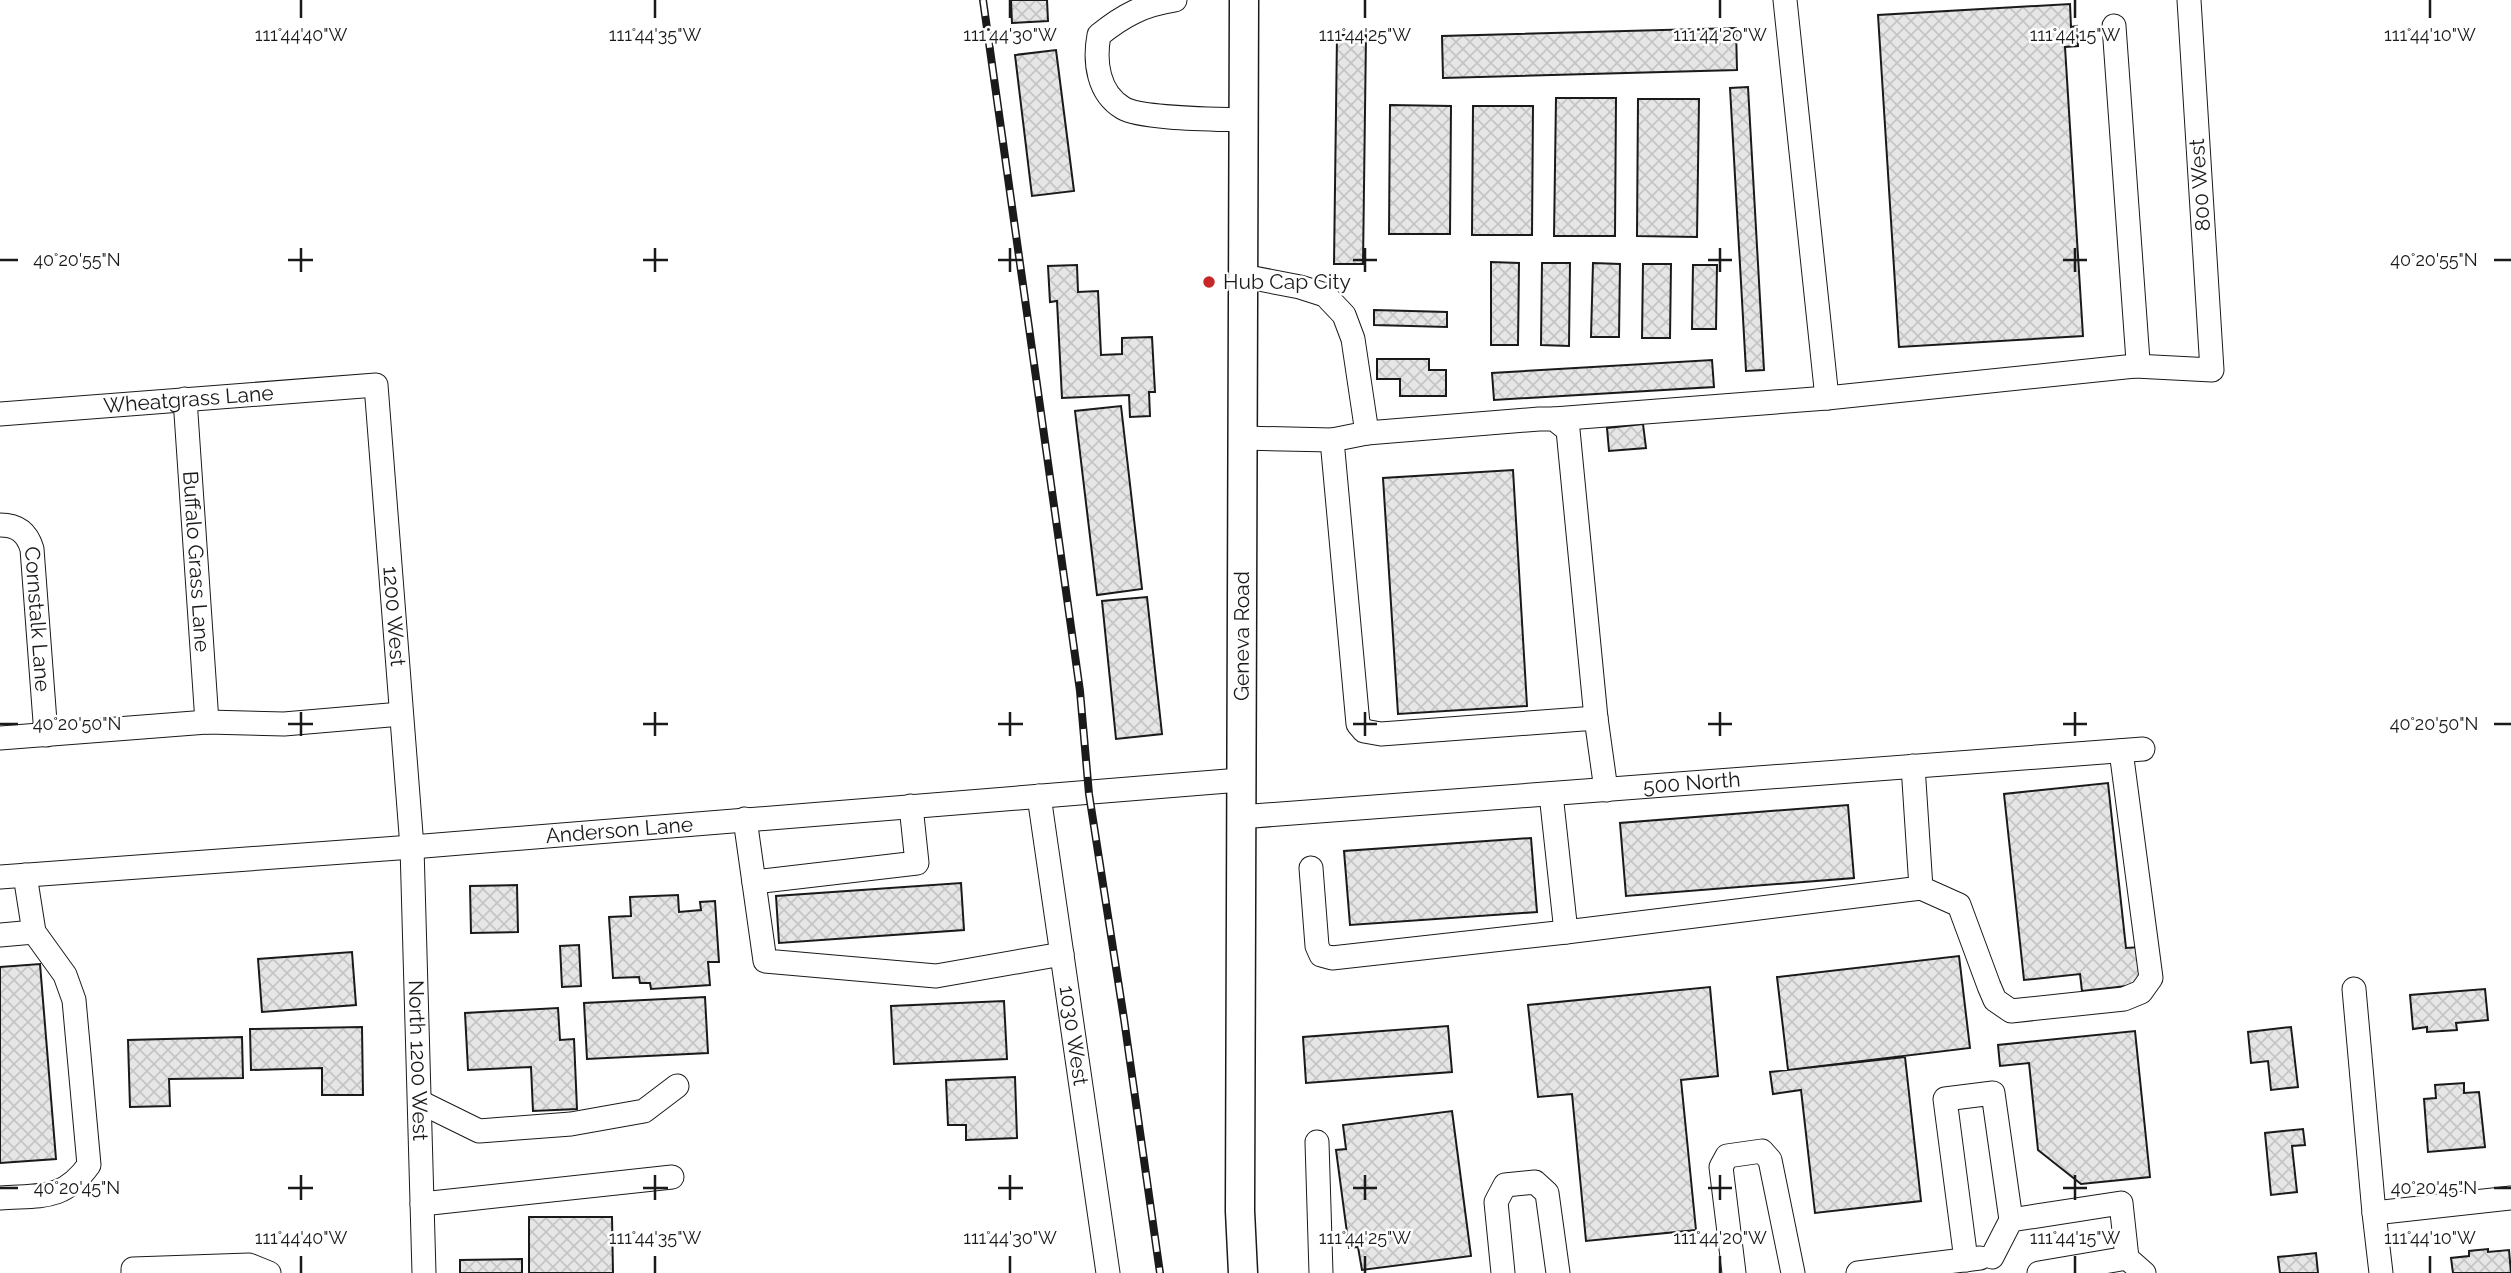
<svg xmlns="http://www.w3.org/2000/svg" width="2511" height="1273" viewBox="0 0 2511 1273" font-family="Raleway,sans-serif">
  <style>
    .building { fill: url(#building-cross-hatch); stroke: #1a1a1a; stroke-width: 2 }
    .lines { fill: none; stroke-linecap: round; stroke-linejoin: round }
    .minor-casing { stroke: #1a1a1a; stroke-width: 25 }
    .major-casing { stroke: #1a1a1a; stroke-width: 31 }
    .minor { stroke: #fff; stroke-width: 23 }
    .major { stroke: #fff; stroke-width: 28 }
    .rail-casing { stroke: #1a1a1a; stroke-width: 8 }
    .rail { stroke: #fff; stroke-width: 5; stroke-dasharray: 16; stroke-linecap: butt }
    .ticks { fill: none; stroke: #1a1a1a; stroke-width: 2.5 }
    .poi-dot { fill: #c62828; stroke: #fff; stroke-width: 2.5 }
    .labels { text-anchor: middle; stroke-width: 5; stroke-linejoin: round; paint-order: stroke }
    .street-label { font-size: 21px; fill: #1a1a1a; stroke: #fff }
    .poi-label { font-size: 21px; fill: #1a1a1a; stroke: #fff; text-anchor: start }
    .ticks-label { font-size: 18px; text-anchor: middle; fill: #1a1a1a; stroke: #fff; stroke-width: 5; stroke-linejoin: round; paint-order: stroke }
  </style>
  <defs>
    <pattern id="building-cross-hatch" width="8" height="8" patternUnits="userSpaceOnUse" patternTransform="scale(1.75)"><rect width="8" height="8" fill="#e6e6e6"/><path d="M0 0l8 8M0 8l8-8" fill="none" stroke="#c5c5c5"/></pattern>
  </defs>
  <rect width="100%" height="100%" fill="#fff"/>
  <!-- building -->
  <path class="building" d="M1011,0H1047L1048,21L1012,23Z
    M2070,4L2071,27L2077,26L2078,46L2065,47L2083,336L1899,347L1878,15Z
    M1736,28L1737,70L1443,78L1442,36Z
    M1337,35H1366L1363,264H1334Z
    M1056,50L1074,191L1032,196L1015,55Z
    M1748,87L1764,370L1746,371L1730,88Z
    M1556,98H1616L1615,236H1554Z
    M1638,99H1699L1697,237L1637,236Z
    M1390,105L1451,106L1450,234H1389Z
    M1473,106H1533L1532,235H1472Z
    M1491,262L1519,263L1518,345H1491Z
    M1542,263H1570L1569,346L1541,345Z
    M1593,263L1620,264L1619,337H1591Z
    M1643,264H1671L1670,338H1642Z
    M1077,265L1078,292L1098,291L1101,355L1122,354V338L1152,337L1155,392H1149L1150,416L1130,417L1129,395L1062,398L1057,301L1050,302L1048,266Z
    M1693,265H1717L1716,329H1692Z
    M1374,310L1447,312V327L1374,325Z
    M1377,359H1429V370H1446V396H1400V379H1377Z
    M1712,360L1714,387L1494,400L1492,373Z
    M1121,406L1142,589L1097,595L1075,411Z
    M1643,424L1646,448L1609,451L1607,428Z
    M1513,470L1527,706L1398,714L1383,478Z
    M1147,597L1162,734L1116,739L1102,601Z
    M2108,783L2126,948L2141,947L2145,984L2082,991L2080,974L2024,980L2004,794Z
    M1848,805L1854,878L1626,896L1620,823Z
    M1531,838L1537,912L1350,925L1344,851Z
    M961,883L964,930L779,943L776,896Z
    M517,885L518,932L471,933L470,886Z
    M678,895L679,912L701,910L700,902L715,901L719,962H708L710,985L651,989L650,983H640L639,977L613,978L609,917L631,916L630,897Z
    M579,945L581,986L562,987L560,946Z
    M352,952L356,1005L262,1012L258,959Z
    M1959,956L1970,1048L1788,1070L1777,977Z
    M40,964L56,1159L0,1163V967Z
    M1710,987L1718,1076L1681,1080L1696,1230L1586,1241L1572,1094L1538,1097L1528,1005Z
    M2485,989L2488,1020L2456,1023L2457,1030L2427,1032V1027L2413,1029L2410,995Z
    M705,997L708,1053L587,1059L584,1003Z
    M1004,1001L1007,1059L894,1064L891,1006Z
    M558,1008L560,1040L574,1039L577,1109L533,1111L531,1067L468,1070L465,1013Z
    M1448,1026L1452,1072L1306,1083L1303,1037Z
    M362,1027L363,1095H322V1068L251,1070L250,1029Z
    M2291,1027L2298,1087L2271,1090L2268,1061L2251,1063L2248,1032Z
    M2135,1031L2150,1177L2081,1184L2038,1150L2029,1063L2000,1066L1998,1045Z
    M242,1037L243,1078L169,1079L170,1106L130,1107L128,1040Z
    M1905,1057L1921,1201L1815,1213L1801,1090L1773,1094L1770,1072Z
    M1015,1077L1017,1138L966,1140V1125H948L946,1080Z
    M2464,1083V1093L2479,1092L2485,1147L2428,1152L2424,1099L2436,1098L2435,1085Z
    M1452,1111L1471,1256L1362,1270L1358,1247L1349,1248L1336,1150L1346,1149L1343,1125Z
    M2303,1129L2305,1145L2292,1146L2297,1192L2271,1195L2265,1133Z
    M529,1217H612L613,1273H529Z
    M2488,1249V1252L2509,1250L2511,1273H2453L2451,1258L2469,1256V1251Z
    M2316,1253L2318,1273H2280L2278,1257Z
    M522,1259V1273H460V1260Z"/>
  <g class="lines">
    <defs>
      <g id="minor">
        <path d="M1175,0C1143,5 1124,15 1099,35C1094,62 1098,93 1123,108C1141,119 1219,119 1243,120"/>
        <path d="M1785,0L1827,398L2135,366L2138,361L2114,26"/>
        <path d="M1243,276L1300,287L1325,295L1344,315L1353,339L1367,433L1332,440L1358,724L1364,731L1381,734L1596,718L1606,790"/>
        <path d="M2135,366L2212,370L2189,0"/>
        <path id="s1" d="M185,399L207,722"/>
        <path id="s2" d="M0,414L376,385L412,847L424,1273"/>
        <path d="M1554,419L1827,398"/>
        <path d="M1367,433L1539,419H1554L1568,430L1596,718"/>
        <path d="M1242,438L1332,440"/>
        <path id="s3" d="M0,525C17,525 27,532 32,549L46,735"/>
        <path d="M0,738L207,722L284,724L401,714"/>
        <path d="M1551,794L1566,932L1921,888L1913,766"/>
        <path id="s4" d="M1039,796L1108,1273"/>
        <path id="s5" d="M1240,817L2143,749"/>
        <path d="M745,819L765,961L936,976L1062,954"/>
        <path d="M1311,868L1317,946L1321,955L1332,958L1566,932"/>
        <path id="s6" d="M0,877L412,847L1240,780"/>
        <path d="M754,882L917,863L911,806"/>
        <path d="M1921,888L1959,905L1989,986L1995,1000L2011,1011L2124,999L2141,992L2151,978L2121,751"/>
        <path d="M0,935L34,932"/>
        <path d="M2354,989L2374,1213L2381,1273"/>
        <path d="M420,1102L479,1131L571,1124L644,1111L677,1086"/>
        <path d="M1317,1142L1321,1273"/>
        <path d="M0,1198C41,1195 63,1201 89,1165L74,1000L65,975L34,932L25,875"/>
        <path d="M422,1204L672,1177"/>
        <path d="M2374,1213L2511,1198"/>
        <path d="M1992,1257L2011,1220L2121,1203L2127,1258L2039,1273"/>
        <path d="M2127,1258L2144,1273"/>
        <path d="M1966,1260L1945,1099L1993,1093L2011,1220"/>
        <path d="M133,1273V1269L249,1265L269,1273"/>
        <path d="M1503,1273L1496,1202L1505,1185L1535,1182L1547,1193L1558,1273"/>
        <path d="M1734,1273L1721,1167L1727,1156L1762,1151L1770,1160L1793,1273"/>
        <path d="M1858,1273L1980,1258"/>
      </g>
      <g id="major">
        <path id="s7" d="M1243,1273L1240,1211L1244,0"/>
      </g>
    </defs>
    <!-- minor casing -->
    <use href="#minor" class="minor-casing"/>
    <!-- major casing -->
    <use href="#major" class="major-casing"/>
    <!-- minor -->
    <use href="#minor" class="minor"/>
    <!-- major -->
    <use href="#major" class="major"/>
    <defs>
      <path id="rail" d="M983,0L1080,691L1089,794L1124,1019L1160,1273"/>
    </defs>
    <!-- rail casing -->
    <use href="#rail" class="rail-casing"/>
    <!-- rail -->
    <use href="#rail" class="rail"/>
  </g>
  <!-- ticks -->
  <path class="ticks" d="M301,0V18M655,0V18M1010,0V18M1365,0V18M1720,0V18M2075,0V18M2430,0V18M301,248V272M655,248V272M1010,248V272M1365,248V272M1720,248V272M2075,248V272M0,260H18M288,260H313M643,260H668M998,260H1023M1353,260H1377M1708,260H1732M2063,260H2087M2494,260H2511M301,712V736M655,712V736M1010,712V736M1365,712V736M1720,712V736M2075,712V736M0,724H18M288,724H313M643,724H668M998,724H1023M1353,724H1377M1708,724H1732M2063,724H2087M2494,724H2511M301,1175V1200M655,1175V1200M1010,1175V1200M1365,1175V1200M1720,1175V1200M2075,1175V1200M0,1188H18M288,1188H313M643,1188H668M998,1188H1023M1353,1188H1377M1708,1188H1732M2063,1188H2087M2494,1188H2511M301,1256V1273M655,1256V1273M1010,1256V1273M1365,1256V1273M1720,1256V1273M2075,1256V1273M2430,1256V1273"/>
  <!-- markers -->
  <circle class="poi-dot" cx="1209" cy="282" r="7"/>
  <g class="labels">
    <!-- street labels -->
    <g class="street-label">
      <text transform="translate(2200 185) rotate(-94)" y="7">800 West</text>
      <text dy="7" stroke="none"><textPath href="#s2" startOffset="189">Wheatgrass Lane</textPath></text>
      <text dy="7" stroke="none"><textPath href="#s1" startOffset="163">Buffalo Grass Lane</textPath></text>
      <text dy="7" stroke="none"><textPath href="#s2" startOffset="609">1200 West</textPath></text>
      <text dy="7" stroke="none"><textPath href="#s3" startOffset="114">Cornstalk Lane</textPath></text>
      <text dy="7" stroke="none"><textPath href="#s7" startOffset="637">Geneva Road</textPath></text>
      <text dy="7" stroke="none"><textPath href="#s5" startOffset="453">500 North</textPath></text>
      <text dy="7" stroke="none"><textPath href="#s6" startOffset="621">Anderson Lane</textPath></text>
      <text dy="7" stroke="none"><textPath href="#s4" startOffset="242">1030 West</textPath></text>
      <text dy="7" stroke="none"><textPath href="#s2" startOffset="1054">North 1200 West</textPath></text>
    </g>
    <!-- poi labels -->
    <g class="poi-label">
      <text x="1223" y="289">Hub Cap City</text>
    </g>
  </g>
  <g class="ticks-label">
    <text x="301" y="41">111°44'40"W</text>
    <text x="655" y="41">111°44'35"W</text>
    <text x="1010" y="41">111°44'30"W</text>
    <text x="1365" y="41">111°44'25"W</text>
    <text x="1720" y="41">111°44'20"W</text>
    <text x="2075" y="41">111°44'15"W</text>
    <text x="2430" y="41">111°44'10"W</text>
    <text x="77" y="266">40°20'55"N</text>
    <text x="2434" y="266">40°20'55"N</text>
    <text x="77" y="730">40°20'50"N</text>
    <text x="2434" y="730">40°20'50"N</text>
    <text x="77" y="1194">40°20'45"N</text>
    <text x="2434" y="1194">40°20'45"N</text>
    <text x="301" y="1244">111°44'40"W</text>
    <text x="655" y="1244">111°44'35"W</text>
    <text x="1010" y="1244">111°44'30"W</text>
    <text x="1365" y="1244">111°44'25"W</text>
    <text x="1720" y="1244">111°44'20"W</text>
    <text x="2075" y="1244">111°44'15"W</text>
    <text x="2430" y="1244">111°44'10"W</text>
  </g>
</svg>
